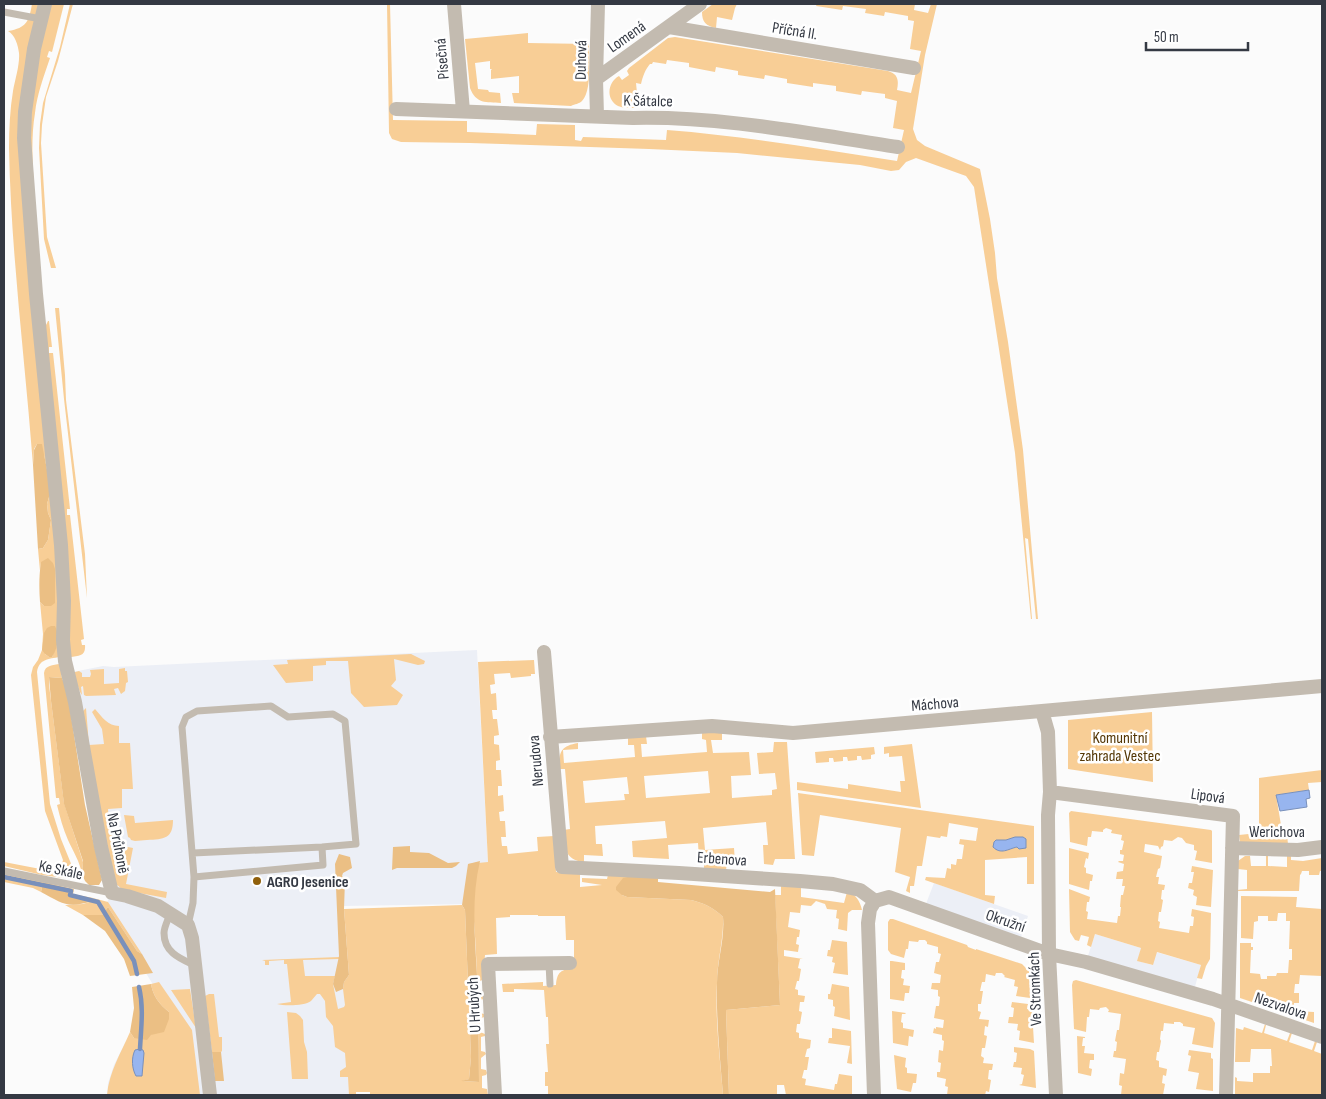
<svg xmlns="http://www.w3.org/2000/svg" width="1326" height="1099" viewBox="0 0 1326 1099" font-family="'Sofia Sans Condensed',sans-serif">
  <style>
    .built { fill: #eceff6 }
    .green { fill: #f8ce96; fill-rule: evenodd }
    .forest { fill: #ebbf84 }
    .water { fill: #97b5ef; stroke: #7990bb }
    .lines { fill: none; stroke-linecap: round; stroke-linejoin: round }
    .stream { stroke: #7990bb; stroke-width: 4.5 }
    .lane { stroke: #c3bbb0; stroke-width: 7 }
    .street { stroke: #c3bbb0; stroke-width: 14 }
    .poi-dot { fill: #90600c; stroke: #fff; stroke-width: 2 }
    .labels { text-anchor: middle; stroke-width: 5; stroke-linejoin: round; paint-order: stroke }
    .street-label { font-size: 16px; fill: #343943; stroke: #fff }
    .park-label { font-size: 16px; fill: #533605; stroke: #fff }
    .poi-label { font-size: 16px; font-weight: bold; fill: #343943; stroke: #fff; text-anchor: start }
  </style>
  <rect width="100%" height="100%" fill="#fbfbfb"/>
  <!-- built -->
  <path class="built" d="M477,650L488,862L473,904L343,906L356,1095H107L108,1083L114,1065L125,1043L174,1019L105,906L112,893L68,673L103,666L114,667Z
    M934,883L1028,916L1019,943L924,909Z
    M1095,934L1141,948L1138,961L1152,965L1156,952L1201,965L1193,994L1086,962Z"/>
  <!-- green -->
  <path class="green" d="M32,4H40L24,82L60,595L58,631L45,654L49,657H52L58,642L60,657C48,659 39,659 37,672L50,804L61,839L74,871L73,877L71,879L42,875L4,866V862L56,872L61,867L63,860L45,811L31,675L33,667L38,660L42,650L43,634L40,602L44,606L41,562L40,571L38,549L43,548L48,540L51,520L48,513L47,504L51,490L44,455L37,444L34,449L33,465C25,359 11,254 9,148C9,129 10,109 13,91C15,80 20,64 19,53C18,45 15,35 8,31C27,28 29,21 32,4Z
    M51,4H64L52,52L49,51L47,57L50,58C44,76 37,94 35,113C29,149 35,192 37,229L30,138L32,106L41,45Z
    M70,4H73L58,61L46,97L42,125L41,143L47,237L56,268H51L44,239L39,148L40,124L43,103L60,47Z
    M387,4H390L393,120L467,121V132L536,135L537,124L575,125V140L581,141L583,137L666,140L667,130C744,136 821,149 897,161L904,130L893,128L897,101L885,98V94L862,91L861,95L836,91V86L813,83V87L787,83V79L765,75L764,79L738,75V71L716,67L715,72L689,67V63L667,60L666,64L653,62L652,64H650C645,70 643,76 641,84L636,83L637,93L635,108C629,108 623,108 618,106C605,99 608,82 619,76L622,80L629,75L627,71L629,68L668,38L675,37L888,71C898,74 899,80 897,90L911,93L921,51L910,49L914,21L908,20V16L885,12L884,16L865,13L866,9L843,6L842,10L816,6L817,4H915L914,10L928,13L931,4H937L925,55L913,129L917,140L925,146L980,169L990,219L995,253L997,278L1008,342L1023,450L1038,619H1036L1028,539L1025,538L1032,619H1031L1015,453L974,187L966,176L916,158L906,162L899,170L891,171L860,165L737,153L649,149L470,143L401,142L392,139L389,133Z
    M713,4H737L735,8L732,20L717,17L716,28C706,26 702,22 702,12Z
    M528,33V43L589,44C589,58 592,91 582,101C579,104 575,104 571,106L514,103L512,93H519V76L491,79V70L492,69H490V61L475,63L478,89L488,90L489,92L500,93L501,103C486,102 476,104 470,88L465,39Z
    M55,308H59L65,375L66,400L85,554L87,598L64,399Z
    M48,321H49L52,347H49V353H53L70,509H67V515H70L84,639L81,640L82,645H85C86,656 79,656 70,657L69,595L43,331Z
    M411,654L425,661L424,664L418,665L394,659L396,680L391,686L403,695L397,705L364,707L351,693L348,661H326V665L313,666V681L286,683L273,665L288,664L287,660Z
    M534,660L535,674H531V676L511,678L510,673L494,674L495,684L490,685L491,694L496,693L497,710H492L493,719H497L499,735L494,736V744L499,745L500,760L496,761V770H501L502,786H498V796L503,795L504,811L499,812L500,821H505L506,837H501L502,846H507L508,854L538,851L537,837L554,836L556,872L580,873V887L602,885L582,882V878L607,879L608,875L632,876L622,895L627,897L691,900C704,903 714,908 723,917C724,939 717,961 717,983C715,1020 720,1058 723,1095H548V1086H545V1072H548L546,1044H549L548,1017H546L544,990L514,989V992H503L502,984L543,982V986L556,985C557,972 561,969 574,969V940H566L565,916H538V915H510V917L496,918L497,954L485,955L483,980L479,981V994L483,995L484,999L479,1000L480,1013L484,1014L485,1017L480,1018V1032L485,1034V1036L481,1037V1051L485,1052L486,1054L481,1058V1069L486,1070L487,1073L486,1075L482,1076V1088L487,1089L488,1095H370V1092H356V1095H349L348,1077H340V1071L346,1067L345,1053L335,1047L333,1026L326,1017L325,1001L320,994H317C315,996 313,999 311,1001C305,1006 284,1006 277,1004L291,1002L287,964H284V960L269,961V965H265V961L262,960L339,957V959L303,960L305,976H335L333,984L338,1009L344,1007L345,1005L343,989L344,982L349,975L344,909L462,905L465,910L471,1057L469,1079L463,1081L479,1082C478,1009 478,936 468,864L488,862L478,662Z
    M60,664L62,678L49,677V685L64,803L83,862L82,874C80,862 73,851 68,840C63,829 60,817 57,805L60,804L59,798H56L44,673C45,665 53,665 60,664Z
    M125,668V671H127L128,682L126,683L125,691L121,694L118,688L114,689L116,695L86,696L84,695L83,686L81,687L82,695L80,692L74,675L75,672L79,671L82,673V677H90L91,674L90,670L104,669V684L119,683V669Z
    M86,708L89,745L104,744L102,729L92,712L95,709C102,717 108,726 119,726V743H130L133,789H122V808L108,809C109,819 109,837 118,844C122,846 128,847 133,848L126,884L167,892L166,898L123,890L116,884L112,875L101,828L81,724L82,712Z
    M1152,712L1153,782L1068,769V720Z
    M702,732L722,733V740H711L713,753L749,752L751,775L731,776L732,798L772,795V790L777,789L775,773L759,774L757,753L773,752L774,742H787L795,859H775L773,865L764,864L763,845H768L766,822L703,828L705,850L734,848L735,863L727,862L726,870L704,869V860H699L698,843L668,845L669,859L633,857L632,841L667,838L665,821L595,826L596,844H602L603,856L584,855V862C564,860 565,847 563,830L570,829L565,769H559C559,753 560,746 578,743V749L563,750L564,763L635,757L634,745H628V737L646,736L647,744H641L642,757L707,752L706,740L702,739ZM708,771L710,793L646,798L644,776ZM627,777L629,794H624L625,800L585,803L583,781Z
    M912,744L921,808L797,790V782L848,789V784L901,792L900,781H905L902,756L889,757V753L884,754V747Z
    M874,747L875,754L871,755V759L862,760L861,756H857V760L848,761L847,757H843V761L834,762L833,758H829V762L816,763L815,752Z
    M1322,770V782L1308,783L1309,790L1276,795L1282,831L1259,833V778Z
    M798,793L1034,826V884H1027V857L985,860V895L995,896L994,904L925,880L926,877L945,878L947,868L951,869V864L956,865L957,859H962L964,845L959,844L960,839L976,841L978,828L949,823L947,837L941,836L940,838L927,836L922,866H917L914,886H910V893L906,891L910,877L895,872L901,828L820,815L814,856L802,855Z
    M1071,811L1211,830L1212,831V863L1195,860L1197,851L1194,850V845L1186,843L1182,838L1178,837L1172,841L1164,840L1163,846L1161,847L1160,850L1158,846L1145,844L1144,852L1162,856L1160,868L1158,869L1156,877H1159L1158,884L1165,885L1164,890H1162L1161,899L1163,900L1161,912H1159L1158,921L1160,922L1159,928L1189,933L1190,926H1193L1194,917L1191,916L1192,909L1211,913L1210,959L1206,966L1202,979L1197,978L1201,965L1157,952L1153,965L1137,961L1141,948L1095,934L1091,947L1087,945L1089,937L1081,935L1079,941L1075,940L1070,932L1069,889L1090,897L1089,902H1087L1086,911L1088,912L1087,919L1117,923L1118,916H1120L1121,907H1120L1121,895H1123L1125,886H1122L1123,879H1116L1117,872L1123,871L1124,864L1118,862L1119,861H1123L1124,855L1120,854V850H1122L1124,841L1121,840L1122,835L1111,833L1112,830L1106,828L1103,830V832L1092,831L1091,837H1088L1087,846L1070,842L1069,813Z
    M124,815L134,816L135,823L173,820C173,839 164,839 147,840C142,840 140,841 135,841L131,840L130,838L128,837Z
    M1258,833L1259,839L1287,835L1288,844L1240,842L1239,835Z
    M1069,848L1089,853L1088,859L1086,858L1084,867L1086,868V873L1093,875L1092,881H1090L1089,890L1069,884Z
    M1245,856H1250L1251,866H1266V856H1268V866L1287,867V856H1291V860L1303,861L1322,858V871H1320L1319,875H1309V871H1302L1301,874L1300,875L1299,891H1238L1237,890L1247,889V870L1238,869V861Z
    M1192,866L1213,870L1211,907L1196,905L1197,897L1193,895L1194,890L1188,888L1189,883H1192L1194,872H1191Z
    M4,874L43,882L41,892L33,888L4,882Z
    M781,886L801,887V897L844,903L847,892C856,894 860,901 862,910H852L848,913L847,931L838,929L839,919L836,918L837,910L827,909L825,904L816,901L811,906L801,905L800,913L790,912L788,927L800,930L799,937H797L796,944L799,945L798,952L784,950V956L803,959H800L798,968L801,969L799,981H797L795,989L798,990V995L805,996L804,1002H800L799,1011L802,1012L800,1024H797L796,1032L799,1033V1038L811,1040L810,1048L807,1049L805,1057H809L807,1070H804L802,1078L806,1079L805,1085L834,1090L835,1084H837L839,1074L852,1076V1095H786L784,1085H777V1095H729L726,1010L780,1005L775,895H781Z
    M1241,896L1297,897L1296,907L1322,909V976L1300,975L1299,984H1295L1294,993H1299V1003H1294V1011L1314,1012V1023L1240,998V943H1251V947H1253V950H1251L1250,973L1260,974L1261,979H1267V976H1276L1277,973H1288L1289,960H1292V949H1289L1290,921H1286V913H1278L1277,921H1268V916H1258V921L1254,922L1253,939L1241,938Z
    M93,898L108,902L142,954L137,951L108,907L102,915H83L65,905L83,904L92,901Z
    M890,919H893L967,945L968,947L976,950V949L1022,964L1029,971L1030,998L1016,996L1018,987L1014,986L1015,980L1004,977L1005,976L1002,973H996L995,976L986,974L985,982H982L980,991H983L981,1004H978V1011L981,1012L979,1019L989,1020L988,1027L985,1026L984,1035L987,1036L985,1048H982L981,1056L984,1058L983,1063L993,1064L992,1070H989L988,1079L991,1080L989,1092L986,1091L985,1095H947L948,1087L945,1086L946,1079L937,1077V1072H940L941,1063L938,1062L939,1050L943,1051L944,1041L942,1040V1035L933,1033L934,1028L936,1029V1027L943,1028L944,1020L934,1018L936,1006H939L940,997L938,996V990L931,989L932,983H940L941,975L934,973L936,962H939L941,954L938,953V947L927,944V942L925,940H919L918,942L909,941L908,949H906L904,958L891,954L888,950V922Z
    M832,940L847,942L848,975L833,973L835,963L832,962L833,957L827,956L828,950H830Z
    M890,961H892L905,963V970H902L901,978L904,979L903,985L910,986L909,993H905L904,1001L890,999Z
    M1076,980L1212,1018L1215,1023L1213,1048L1192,1044L1195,1028L1183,1026V1024L1180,1022H1174V1024L1164,1023L1163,1031H1161L1160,1039L1161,1041L1159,1052H1157L1156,1060L1159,1061V1067L1167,1069L1166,1076L1163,1075L1162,1083L1165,1084L1163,1095H1121L1122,1086L1119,1085L1120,1073L1124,1074L1126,1059L1113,1057L1114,1051H1116L1117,1042L1115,1041L1117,1030H1119L1121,1014L1108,1012L1109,1010L1106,1007L1100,1008L1099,1010L1090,1009L1089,1017H1087L1086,1032L1074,1029L1072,985L1073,981Z
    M159,982L192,1030L200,1095H107C109,1072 121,1053 130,1032L134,1038L151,1035L169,1012C159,1004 153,996 151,984Z
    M832,984L849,987L850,1020L834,1016L835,1007L833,1006V1000L828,999V994H830Z
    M190,989L196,1028L171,990Z
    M209,994H214L219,1037H222V1051L221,1052H212L205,996Z
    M1012,1002L1028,1004L1027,1009L1032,1010L1034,1043L1019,1040L1020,1031L1017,1030L1018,1024L1008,1023L1009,1017H1013L1014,1008L1011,1007Z
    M892,1011L906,1013L905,1014H902L901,1022L903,1023V1028L914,1030L913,1037L909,1036L908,1046L893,1043Z
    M287,1012L296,1013L300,1016L303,1020L304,1042L307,1052L308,1079H292Z
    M1265,1024L1266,1025L1264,1033L1287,1041L1290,1033H1292L1289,1042L1312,1050L1315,1041L1317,1042L1314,1051L1322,1054V1095H1235V1077L1237,1078V1081L1253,1082V1073H1270V1066H1272L1271,1049H1251L1250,1062H1235L1236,1028L1243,1030L1244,1027L1262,1033Z
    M832,1028L851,1031L852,1064L847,1063L850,1046L828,1043L829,1038H832Z
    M1077,1036L1085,1037V1038H1083L1082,1046H1085L1084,1053L1094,1054V1060H1090L1089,1068L1092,1069L1091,1076L1078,1073Z
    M1014,1047L1030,1049L1034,1051L1036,1088L1019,1085L1022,1084L1024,1075L1021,1074L1022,1068L1013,1067L1014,1062H1016L1017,1053L1014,1052Z
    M1189,1050L1211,1053V1058L1213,1059V1091L1196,1089L1199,1073L1188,1071L1191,1056L1188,1055Z
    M894,1055L906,1058L905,1067L907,1068V1073L917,1074L916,1083H913L911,1092L897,1089Z"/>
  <!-- forest -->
  <path class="forest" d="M37,444H42L51,490L47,504L48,513L51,520L48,540L43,548L38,549L33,465L34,450Z
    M48,558L53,563L55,569V603L51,606H44L40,602C39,589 39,575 41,562Z
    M51,626H55C60,636 58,648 52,657H49L45,654L42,650L44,633L47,628Z
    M49,677L62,678L67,690L85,805L102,880L99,885H89L85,881L82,874L83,861L64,804L51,701Z
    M410,846V852L429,853L448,863L460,862L456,866L452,868H397L392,870L393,847Z
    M339,854L350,857L352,868L343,873L342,876L345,880L344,909L349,975L344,982L343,989L336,992L333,984L339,956L335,864Z
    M480,861C471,899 475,937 477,975C478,1011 479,1046 479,1082L461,1081L469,1079L471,1057L465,910L462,905L468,864Z
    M632,876L658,877V882L770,892L775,889L780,1005L726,1010L729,1095H723C720,1058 716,1020 717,983C717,961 725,939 723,917C714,908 704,903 691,900L627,897L622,895L616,890V887L623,878Z
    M43,882L74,889L73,894L93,898L92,901C67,909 62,903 41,892Z
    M108,907L137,951L142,954L153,973L130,976L124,959L105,931L83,915H102Z
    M151,984C153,996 159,1004 169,1012V1019L164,1032L151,1035L147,1040L134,1038L130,1032L134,1008L132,987Z
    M212,1052H221L224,1081H215Z"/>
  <!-- water -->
  <path class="water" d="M1309,790L1310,798L1306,799L1307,807L1280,811L1276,795Z
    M1015,837H1023L1026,839V848L1019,849L1017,847C1008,849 1001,855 993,847L994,842L996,840H1006Z
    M140,1049L143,1050L144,1053L142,1076H136C132,1069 131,1058 135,1050Z"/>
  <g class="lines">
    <!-- stream -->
    <path class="stream" d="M4,877L71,891L70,895L98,902L134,961L137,974
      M139,987C144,1008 141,1028 140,1049"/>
    <!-- lane -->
    <path class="lane" d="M4,12L41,19
      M4,871L112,893
      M194,877L323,865L322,847
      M170,914C168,920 164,927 164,933C164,953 181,959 196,966
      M188,925L193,903L194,877L182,727L186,717L197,711L271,706L288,717L333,714L345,721L356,844L322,847L193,853
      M549,963L550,984"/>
    <!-- street -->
    <path class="street" d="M45,4L34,49L25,112L24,138L36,294L61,545L64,601L63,640L65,661L75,702L101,847L112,893L127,896L158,906L188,925L192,938L210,1095
      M454,4L463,111
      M669,27L914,68
      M596,79L700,4
      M396,109L633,118C722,116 810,134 898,147
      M597,116L596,79L598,4
      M544,652L562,867L679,873L800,881L833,884L860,890L875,901
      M1042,711L1048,732L1050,792L1048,815L1049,954L1056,1095
      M550,737L712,726L793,733L1322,686
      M1050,792L1233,816L1226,1095
      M1232,848L1298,850L1322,847
      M495,1095L488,964L570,963
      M874,1095L868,923L870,909L875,901L889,897L1049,954L1086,962L1213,999L1322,1037"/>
  </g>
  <!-- markers -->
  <circle class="poi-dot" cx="257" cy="881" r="5"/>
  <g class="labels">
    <!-- street labels -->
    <g class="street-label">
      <text transform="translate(795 30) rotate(9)" y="6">Příčná II.</text>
      <text transform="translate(626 36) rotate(-35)" y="6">Lomená</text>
      <text transform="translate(441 59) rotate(-95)" y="6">Písečná</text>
      <text transform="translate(580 60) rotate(-89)" y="6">Duhová</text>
      <text transform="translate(648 100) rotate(1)" y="6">K Šátalce</text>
      <text transform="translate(935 703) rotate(-5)" y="6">Máchova</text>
      <text transform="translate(535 761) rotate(-95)" y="6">Nerudova</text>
      <text transform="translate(1208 795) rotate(8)" y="6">Lipová</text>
      <text x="1277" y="837">Werichova</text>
      <text transform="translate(119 843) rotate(79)" y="6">Na Průhoně</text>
      <text transform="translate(722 858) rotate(4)" y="6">Erbenova</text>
      <text transform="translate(61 869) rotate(12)" y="6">Ke Skále</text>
      <text transform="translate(1006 920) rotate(19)" y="6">Okružní</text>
      <text transform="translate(1034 989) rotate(-92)" y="6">Ve Stromkách</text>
      <text transform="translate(473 1005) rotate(-93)" y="6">U Hrubých</text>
      <text transform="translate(1281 1005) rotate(19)" y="6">Nezvalova</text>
    </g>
    <!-- park labels -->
    <g class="park-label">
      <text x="1120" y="743">Komunitní<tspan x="1120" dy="18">zahrada Vestec</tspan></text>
    </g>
    <!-- poi labels -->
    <g class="poi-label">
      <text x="267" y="887">AGRO Jesenice</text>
    </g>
  </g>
  <!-- border -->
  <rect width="1326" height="1099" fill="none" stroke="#343943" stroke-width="10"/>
  <!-- scale -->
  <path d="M1146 42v8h102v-8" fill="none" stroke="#343943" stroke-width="2.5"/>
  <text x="1154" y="42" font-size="15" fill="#343943" stroke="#ffffff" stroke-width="4" paint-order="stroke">50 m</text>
</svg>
